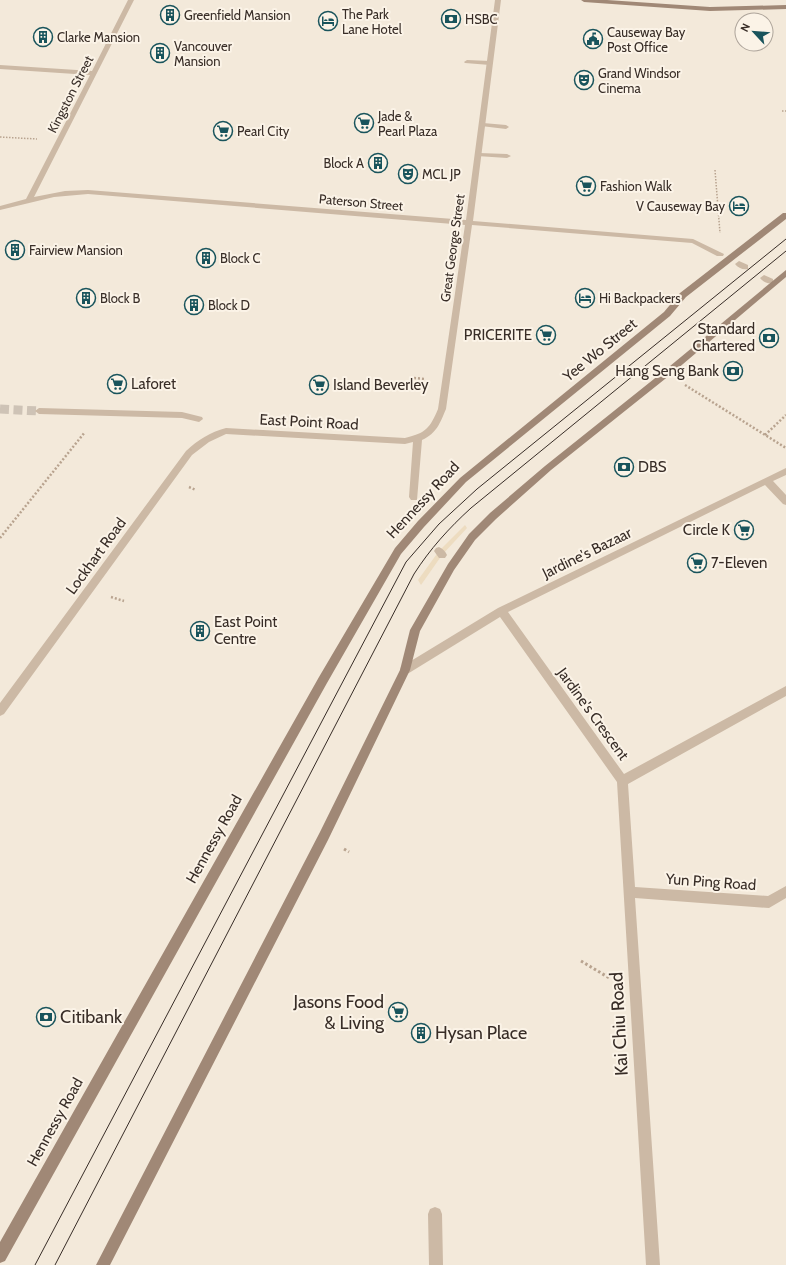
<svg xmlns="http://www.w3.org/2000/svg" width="786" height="1265" viewBox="0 0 786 1265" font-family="Cabin,sans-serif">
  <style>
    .plaza { fill: #eddcc0 }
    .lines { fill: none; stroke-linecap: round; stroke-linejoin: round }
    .street-tunnel { stroke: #cec3b6; stroke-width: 9; stroke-dasharray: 9 4.5; stroke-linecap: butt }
    .path-far2 { stroke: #b8a38f; stroke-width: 1.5; stroke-dasharray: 1.5 1.5; stroke-linecap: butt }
    .path-far1 { stroke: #b8a38f; stroke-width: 2.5; stroke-dasharray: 2 2; stroke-linecap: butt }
    .path { stroke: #b8a38f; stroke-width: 3; stroke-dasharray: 2.5 2.5; stroke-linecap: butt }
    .lane { fill: #ccb9a5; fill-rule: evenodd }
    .street { fill: #ccb9a5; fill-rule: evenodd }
    .secondary { fill: #a08876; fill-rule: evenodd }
    .tram { stroke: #382d27; stroke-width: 1 }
    .labels { text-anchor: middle; stroke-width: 4; stroke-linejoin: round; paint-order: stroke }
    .far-poi-label { font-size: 13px; fill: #382d27; stroke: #fbf3e7; text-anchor: start }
    .far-street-label { font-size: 13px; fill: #382d27; stroke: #fbf3e7 }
    .poi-label { font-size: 15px; fill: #382d27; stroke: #fbf3e7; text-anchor: start }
    .street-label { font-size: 15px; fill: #382d27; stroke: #fbf3e7 }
    .near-poi-label { font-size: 18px; fill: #382d27; stroke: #fbf3e7; text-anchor: start }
    .near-street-label { font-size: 18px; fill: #382d27; stroke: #fbf3e7 }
  </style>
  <rect width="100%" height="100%" fill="#f3e9da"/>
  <!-- plaza -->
  <path class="plaza" d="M465,525L467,528L442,555L421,585L418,580L439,551Z"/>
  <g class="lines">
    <!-- street-tunnel -->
    <path class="street-tunnel" d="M0,409L39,411"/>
    <!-- path-far2 -->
    <path class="path-far2" d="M782,111H786
      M0,137L37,139
      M715,170L720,233"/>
    <!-- path-far1 -->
    <path class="path-far1" d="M414,378L425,379
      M685,385L786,448
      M765,435L786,415
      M189,487L196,490
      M0,538L85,432
      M111,597L124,601"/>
    <!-- path -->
    <path class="path" d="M344,849L349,852
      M581,961L611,979"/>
    <!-- lane -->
    <path class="lane" d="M467,60L490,61L493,63L490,65L465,63L464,62Z
      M483,123L506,125L509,127L506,129L481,126L480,125Z
      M479,153L507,154L511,156L507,158L477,156V154Z
      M435,1207L440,1209L442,1214L443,1265H429L428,1214L430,1209Z"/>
    <!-- street -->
    <path class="street" d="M128,0H134L34,197L65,191L88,190L466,220L495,0H501L473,221L693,239L724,254L723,256H717L692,243L472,225L446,409C440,423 437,433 422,440L417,500H411L409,497L413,442L405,444L226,434L209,442L192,455L4,714L0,716V703L186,451C198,440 210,432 226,428L405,438C426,433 430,428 438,409L465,225L88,194L54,197L0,210V206L26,199L90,75L0,69V65L92,71Z
      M739,261L748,265V269C743,270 738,268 735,264Z
      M764,275L773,279V283C768,284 763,282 760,278Z
      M39,408L182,412L202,417L203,419L199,422L182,418L39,414L35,411Z
      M786,468V475L773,481L786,495V505L783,504L765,485L508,612L624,774L786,686V696L628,784L635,887L768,896L786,886V898L769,908L635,898L660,1265H646L617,782L500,617L409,673L405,674L401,673L400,670L401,667L498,608Z
      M439,547C443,549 445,551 447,555L445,558H439L434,551L436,548Z"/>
    <!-- secondary -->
    <path class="secondary" d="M581,0H607L710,7L786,5V9L710,11L584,2Z
      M783,213H786V219L686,297L670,316L466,482L424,527L401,554L327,683L5,1261L0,1263V1242L319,677L395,548L418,521L460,478L664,312L680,293Z
      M786,270V277L670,375L551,470L496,519L475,540L454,570L420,631L410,670L328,840L110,1265H96L320,832L400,670L410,630L448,564L469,534L490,513L545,466L664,371Z"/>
    <!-- tram -->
    <path class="tram" d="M35,1265L406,562L439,524L477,489L786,239
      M55,1265L414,574C430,549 449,528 471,508L786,251"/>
  </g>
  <!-- icons -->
  <defs>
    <symbol id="building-ring" viewBox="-11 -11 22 22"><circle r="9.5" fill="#fbf3e7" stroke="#19545c" stroke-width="1.5"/><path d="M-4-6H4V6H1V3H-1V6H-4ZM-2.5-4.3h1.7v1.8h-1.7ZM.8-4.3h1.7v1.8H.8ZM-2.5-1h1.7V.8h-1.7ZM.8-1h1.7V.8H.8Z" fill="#19545c"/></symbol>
    <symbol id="bank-ring" viewBox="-11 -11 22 22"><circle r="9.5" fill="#fbf3e7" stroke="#19545c" stroke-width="1.5"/><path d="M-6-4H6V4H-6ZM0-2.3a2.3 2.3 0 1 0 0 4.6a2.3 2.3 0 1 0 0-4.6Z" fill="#19545c"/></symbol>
    <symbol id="hotel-ring" viewBox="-11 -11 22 22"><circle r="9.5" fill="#fbf3e7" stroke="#19545c" stroke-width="1.5"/><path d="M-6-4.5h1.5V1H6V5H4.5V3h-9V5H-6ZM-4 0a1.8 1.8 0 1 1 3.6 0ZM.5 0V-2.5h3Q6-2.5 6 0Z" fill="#19545c"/></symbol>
    <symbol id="civic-ring" viewBox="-11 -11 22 22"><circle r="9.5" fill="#fbf3e7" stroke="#19545c" stroke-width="1.5"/><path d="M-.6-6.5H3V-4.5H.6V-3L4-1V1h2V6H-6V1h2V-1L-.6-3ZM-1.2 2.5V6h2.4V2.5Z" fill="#19545c"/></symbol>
    <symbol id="theatre-ring" viewBox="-11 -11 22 22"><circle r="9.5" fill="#fbf3e7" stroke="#19545c" stroke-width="1.5"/><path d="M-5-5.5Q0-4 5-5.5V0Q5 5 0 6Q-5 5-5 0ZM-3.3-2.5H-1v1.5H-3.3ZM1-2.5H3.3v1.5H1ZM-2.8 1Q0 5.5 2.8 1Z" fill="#19545c"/></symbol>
    <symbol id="supermarket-ring" viewBox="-11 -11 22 22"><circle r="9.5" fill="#fbf3e7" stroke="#19545c" stroke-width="1.5"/><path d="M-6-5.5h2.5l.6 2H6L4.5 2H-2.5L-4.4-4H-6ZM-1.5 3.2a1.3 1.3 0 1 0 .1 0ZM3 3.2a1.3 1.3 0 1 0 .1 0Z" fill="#19545c"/></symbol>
  </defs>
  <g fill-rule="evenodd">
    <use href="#building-ring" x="159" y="4" width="22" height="22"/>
    <use href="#bank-ring" x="440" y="8" width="22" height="22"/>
    <use href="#hotel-ring" x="317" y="10" width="22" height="22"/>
    <use href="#building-ring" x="32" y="26" width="22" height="22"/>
    <use href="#civic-ring" x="582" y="28" width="22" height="22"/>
    <use href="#building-ring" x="149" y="42" width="22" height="22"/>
    <use href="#theatre-ring" x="573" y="69" width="22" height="22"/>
    <use href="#supermarket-ring" x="353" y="112" width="22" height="22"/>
    <use href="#supermarket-ring" x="212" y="120" width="22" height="22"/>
    <use href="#building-ring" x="367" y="152" width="22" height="22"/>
    <use href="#theatre-ring" x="397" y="163" width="22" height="22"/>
    <use href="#supermarket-ring" x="575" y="175" width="22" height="22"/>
    <use href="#hotel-ring" x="728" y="195" width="22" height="22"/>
    <use href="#building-ring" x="4" y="239" width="22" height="22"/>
    <use href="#building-ring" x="195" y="247" width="22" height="22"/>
    <use href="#building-ring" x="75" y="287" width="22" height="22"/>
    <use href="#hotel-ring" x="574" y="287" width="22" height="22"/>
    <use href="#building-ring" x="183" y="294" width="22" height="22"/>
    <use href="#supermarket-ring" x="535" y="324" width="22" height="22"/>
    <use href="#bank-ring" x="758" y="327" width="22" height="22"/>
    <use href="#bank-ring" x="722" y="360" width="22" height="22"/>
    <use href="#supermarket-ring" x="106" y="373" width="22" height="22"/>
    <use href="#supermarket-ring" x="308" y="374" width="22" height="22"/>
    <use href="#bank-ring" x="613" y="456" width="22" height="22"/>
    <use href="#supermarket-ring" x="733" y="519" width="22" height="22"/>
    <use href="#supermarket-ring" x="686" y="552" width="22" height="22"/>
    <use href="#building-ring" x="189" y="620" width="22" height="22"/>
    <use href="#supermarket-ring" x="387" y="1001" width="22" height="22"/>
    <use href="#bank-ring" x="35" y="1006" width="22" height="22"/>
    <use href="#building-ring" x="410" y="1022" width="22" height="22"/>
  </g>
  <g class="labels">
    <!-- far-poi labels -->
    <g class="far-poi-label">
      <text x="342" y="19">The Park<tspan x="342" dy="15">Lane Hotel</tspan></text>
      <text x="184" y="20">Greenfield Mansion</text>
      <text x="465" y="24">HSBC</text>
      <text x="607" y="37">Causeway Bay<tspan x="607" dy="15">Post Office</tspan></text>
      <text x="57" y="42">Clarke Mansion</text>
      <text x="174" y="51">Vancouver<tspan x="174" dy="15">Mansion</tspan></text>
      <text x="598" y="78">Grand Windsor<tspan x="598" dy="15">Cinema</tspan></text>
      <text x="378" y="121">Jade &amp;<tspan x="378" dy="15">Pearl Plaza</tspan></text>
      <text x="237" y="136">Pearl City</text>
      <text x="364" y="168" text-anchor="end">Block A</text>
      <text x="422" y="179">MCL JP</text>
      <text x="600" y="191">Fashion Walk</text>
      <text x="725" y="211" text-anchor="end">V Causeway Bay</text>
      <text x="29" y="255">Fairview Mansion</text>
      <text x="220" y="263">Block C</text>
      <text x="100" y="303">Block B</text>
      <text x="599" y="303">Hi Backpackers</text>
      <text x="208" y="310">Block D</text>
    </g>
    <!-- far-street labels -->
    <g class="far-street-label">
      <text transform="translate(70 94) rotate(-63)" y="5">Kingston Street</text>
      <text transform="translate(361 202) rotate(5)" y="5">Paterson Street</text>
      <text transform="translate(452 248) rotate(-82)" y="5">Great George Street</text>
    </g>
    <!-- poi labels -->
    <g class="poi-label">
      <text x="755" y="334" text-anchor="end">Standard<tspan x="755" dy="17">Chartered</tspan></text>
      <text x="532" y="340" text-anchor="end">PRICERITE</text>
      <text x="719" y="376" text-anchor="end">Hang Seng Bank</text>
      <text x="131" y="389">Laforet</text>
      <text x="333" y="390">Island Beverley</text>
      <text x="638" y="472">DBS</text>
      <text x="730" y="535" text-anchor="end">Circle K</text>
      <text x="711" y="568">7-Eleven</text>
      <text x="214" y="627">East Point<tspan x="214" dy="17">Centre</tspan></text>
    </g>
    <!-- street labels -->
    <g class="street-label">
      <text transform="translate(600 350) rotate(-39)" y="5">Yee Wo Street</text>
      <text transform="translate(309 422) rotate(3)" y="5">East Point Road</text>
      <text transform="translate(423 500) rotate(-47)" y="5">Hennessy Road</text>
      <text transform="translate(587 553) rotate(-26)" y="5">Jardine's Bazaar</text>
      <text transform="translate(96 556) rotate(-54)" y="5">Lockhart Road</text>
      <text transform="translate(593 714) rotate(54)" y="5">Jardine's Crescent</text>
      <text transform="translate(214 839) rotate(-61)" y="5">Hennessy Road</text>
      <text transform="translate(711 882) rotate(4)" y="5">Yun Ping Road</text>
      <text transform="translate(55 1122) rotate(-61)" y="5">Hennessy Road</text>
    </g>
    <!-- near-poi labels -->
    <g class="near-poi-label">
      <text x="384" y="1008" text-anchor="end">Jasons Food<tspan x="384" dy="21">&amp; Living</tspan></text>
      <text x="60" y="1023">Citibank</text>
      <text x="435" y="1039">Hysan Place</text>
    </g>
    <!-- near-street labels -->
    <g class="near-street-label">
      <text transform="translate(619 1024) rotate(-93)" y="6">Kai Chiu Road</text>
    </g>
  </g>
  <!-- north arrow -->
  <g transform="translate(754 32) rotate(296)"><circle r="19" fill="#fbf3e7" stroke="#ada49a"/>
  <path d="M0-3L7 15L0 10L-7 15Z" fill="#19545c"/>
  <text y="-6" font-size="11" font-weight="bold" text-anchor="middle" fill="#382d27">N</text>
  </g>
</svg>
